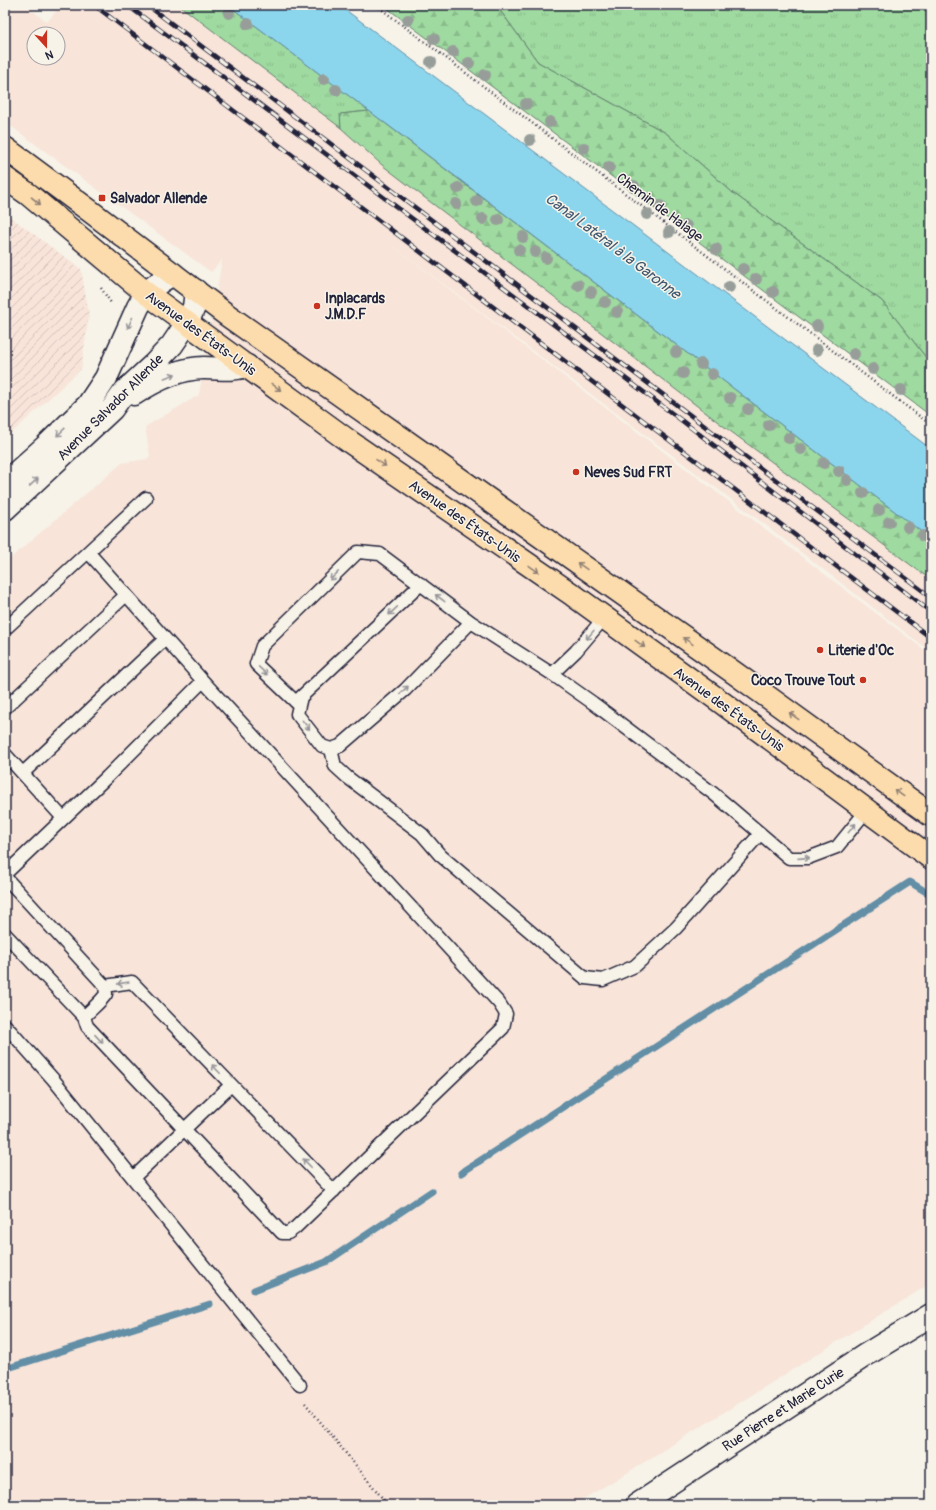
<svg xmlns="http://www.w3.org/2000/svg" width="936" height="1510" viewBox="0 0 936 1510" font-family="Pangolin,sans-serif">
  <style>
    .built { fill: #f8e4d9; fill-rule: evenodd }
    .industrial { fill: url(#industrial-furrows) }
    .grass { fill: url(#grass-tufts); stroke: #607e6e }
    .forest { fill: url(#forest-firs); stroke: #607e6e }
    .water { fill: #8cd6ed; stroke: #628ea6 }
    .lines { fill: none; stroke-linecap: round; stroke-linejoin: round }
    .stream { stroke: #628ea6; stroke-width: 7 }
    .lane-casing { stroke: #22223b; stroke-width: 15 }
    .street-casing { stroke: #22223b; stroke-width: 25 }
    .secondary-casing { stroke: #22223b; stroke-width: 25 }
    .primary-casing { stroke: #22223b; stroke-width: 25 }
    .path { stroke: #22223b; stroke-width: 2.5; stroke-dasharray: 1 3; stroke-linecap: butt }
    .lane { stroke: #f7f3e8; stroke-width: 12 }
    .street { stroke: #f7f3e8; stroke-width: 22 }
    .secondary { stroke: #f7f3e8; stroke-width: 22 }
    .primary { stroke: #fcdcac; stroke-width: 22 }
    .rail-casing { stroke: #22223b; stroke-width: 4.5 }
    .rail { stroke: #f7f3e8; stroke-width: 3; stroke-dasharray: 9; stroke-linecap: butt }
    .tree { fill: #979e99 }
    .oneway { stroke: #8f7f74 }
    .oneway2 { stroke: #97959a }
    .poi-dot { fill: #c8321e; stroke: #f7f3e8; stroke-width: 1.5 }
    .labels { text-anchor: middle; stroke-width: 3; stroke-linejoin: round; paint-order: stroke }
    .poi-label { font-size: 14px; font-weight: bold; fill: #22223b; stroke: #f7f3e8; text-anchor: start }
    .street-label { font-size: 14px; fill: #22223b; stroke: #f7f3e8 }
    .water-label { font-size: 15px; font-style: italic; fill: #425870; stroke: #f7f3e8 }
  </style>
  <defs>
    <pattern id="industrial-furrows" width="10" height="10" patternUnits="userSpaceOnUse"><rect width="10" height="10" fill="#f8e4d9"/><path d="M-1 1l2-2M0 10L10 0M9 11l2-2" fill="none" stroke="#d4c3bb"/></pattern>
    <pattern id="grass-tufts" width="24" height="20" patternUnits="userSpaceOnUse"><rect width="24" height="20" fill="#9fdaa0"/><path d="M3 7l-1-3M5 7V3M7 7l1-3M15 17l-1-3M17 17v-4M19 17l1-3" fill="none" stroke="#89bb8b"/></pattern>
    <pattern id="forest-firs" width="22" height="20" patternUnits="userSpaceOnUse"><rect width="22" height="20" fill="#9fdaa0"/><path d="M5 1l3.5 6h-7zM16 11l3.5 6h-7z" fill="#89bb8b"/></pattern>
  </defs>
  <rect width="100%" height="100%" fill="#f7f3e8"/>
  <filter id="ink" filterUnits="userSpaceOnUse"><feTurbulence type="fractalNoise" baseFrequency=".025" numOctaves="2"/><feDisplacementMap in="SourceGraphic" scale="8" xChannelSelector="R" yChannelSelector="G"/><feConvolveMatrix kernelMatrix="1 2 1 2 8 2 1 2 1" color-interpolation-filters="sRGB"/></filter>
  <g filter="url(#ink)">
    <!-- built -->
    <path class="built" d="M5,5H25L47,22L61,5H179L341,128L382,165L722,425L931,580V652L751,514L374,232L931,655V1283L622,1476L573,1505H5V563L122,463L147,459L150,456L145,427L199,395L222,260L211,272L5,122ZM34,34H58V58H34Z"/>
    <!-- industrial -->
    <path class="industrial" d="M5,213L81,269L89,315L81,369L5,439Z"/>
    <!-- grass -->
    <path class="grass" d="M179,5H228L369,111L341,114V128Z
      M496,5H931V364L882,301L733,193L666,133L538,62Z"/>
    <!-- forest -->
    <path class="forest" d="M383,5H496L538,62L666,133L733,193L882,301L931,364V416Z
      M369,111L931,539V580L722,425L382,165L341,128L340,114Z"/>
    <!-- water -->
    <path class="water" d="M228,5H339L931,449V539L405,138Z"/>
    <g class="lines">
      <!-- stream -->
      <path class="stream" d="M461,1173L910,882L931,895
        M254,1290L326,1262L432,1191
        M5,1369L210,1304"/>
      <defs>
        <path id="lane" d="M421,584L301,697L297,714L322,746L331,749L340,746L405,690L471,622
          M5,629L88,552
          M552,674L576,651L604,618
          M299,705L256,664L262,646L358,552L380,554L471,622L552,674L593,703L714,794L789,858H808L837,847L867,810
          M5,708L126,595
          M331,749L335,766L347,777L422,834L440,855L585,978L603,980L635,966L676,928L760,834
          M5,754L63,818
          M23,773L165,639
          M5,874L107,777L203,681
          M5,877L105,986L106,994C100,1003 91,1009 84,1017L87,1026L282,1233H288L295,1228L503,1028L506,1014L499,1003L203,681L88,552L146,498
          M5,934L84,1017
          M105,986L132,982L334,1191
          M5,1025L53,1079L300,1385
          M133,1178L231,1085"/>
        <path id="street" d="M637,1505L864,1356L931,1315"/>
        <path id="secondary" d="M134,394C154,381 179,368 204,368C221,368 229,371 247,366
          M5,483L46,446L88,405L106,378L138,307L146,293L160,282L173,274
          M5,509L112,409L125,391L153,365L172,345L187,323L194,307L196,291"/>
        <path id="primary" d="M5,148L90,211L227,315L736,674L931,815
          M5,178L28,194L146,293L350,442L573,595L717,699L931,858"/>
      </defs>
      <!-- lane casing -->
      <use href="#lane" class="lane-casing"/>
      <!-- street casing -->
      <use href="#street" class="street-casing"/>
      <!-- secondary casing -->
      <use href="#secondary" class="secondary-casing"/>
      <!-- primary casing -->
      <use href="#primary" class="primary-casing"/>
      <!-- path -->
      <path class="path" d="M376,5L931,425
        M101,288L111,303
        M305,1403L388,1505"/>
      <!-- lane -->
      <use href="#lane" class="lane"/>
      <!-- street -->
      <use href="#street" class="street"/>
      <!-- secondary -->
      <use href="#secondary" class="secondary"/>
      <!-- primary -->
      <use href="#primary" class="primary"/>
      <defs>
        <path id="rail" d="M94,5L931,638
          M127,5L681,420L931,612
          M147,5L931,597"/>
      </defs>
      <!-- rail casing -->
      <use href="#rail" class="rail-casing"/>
      <!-- rail -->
      <use href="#rail" class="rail"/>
    </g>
    <!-- trees -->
    <g class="tree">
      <circle cx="229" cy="13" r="6"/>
      <circle cx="408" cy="20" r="6"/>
      <circle cx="248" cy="24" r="6"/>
      <circle cx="434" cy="39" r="6"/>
      <circle cx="453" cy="52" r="6"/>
      <circle cx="431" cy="62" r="6"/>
      <circle cx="469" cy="63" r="6"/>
      <circle cx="485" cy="75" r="6"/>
      <circle cx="324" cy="79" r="6"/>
      <circle cx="336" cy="90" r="6"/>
      <circle cx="526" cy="104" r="6"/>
      <circle cx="550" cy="122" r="6"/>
      <circle cx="530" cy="140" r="6"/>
      <circle cx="584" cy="148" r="6"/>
      <circle cx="609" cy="167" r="6"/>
      <circle cx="634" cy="186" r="6"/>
      <circle cx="458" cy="188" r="6"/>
      <circle cx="477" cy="201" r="6"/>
      <circle cx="456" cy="204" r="6"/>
      <circle cx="660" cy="206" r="6"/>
      <circle cx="647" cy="214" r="6"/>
      <circle cx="483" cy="219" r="6"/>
      <circle cx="498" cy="220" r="6"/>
      <circle cx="686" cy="226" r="6"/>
      <circle cx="669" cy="232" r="6"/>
      <circle cx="523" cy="237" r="6"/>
      <circle cx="716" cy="249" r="6"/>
      <circle cx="519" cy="250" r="6"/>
      <circle cx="535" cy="252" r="6"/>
      <circle cx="546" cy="258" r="6"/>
      <circle cx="743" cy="269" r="6"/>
      <circle cx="756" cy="279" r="6"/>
      <circle cx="578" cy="285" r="6"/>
      <circle cx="729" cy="287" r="6"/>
      <circle cx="591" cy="292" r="6"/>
      <circle cx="773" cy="292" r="6"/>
      <circle cx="605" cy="302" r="6"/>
      <circle cx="617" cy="312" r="6"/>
      <circle cx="817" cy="326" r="6"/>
      <circle cx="817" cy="350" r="6"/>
      <circle cx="676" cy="352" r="6"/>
      <circle cx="854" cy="354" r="6"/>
      <circle cx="701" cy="364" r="6"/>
      <circle cx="873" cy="369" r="6"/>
      <circle cx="683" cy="373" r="6"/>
      <circle cx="712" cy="374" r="6"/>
      <circle cx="901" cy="390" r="6"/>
      <circle cx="730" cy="398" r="6"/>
      <circle cx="748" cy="409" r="6"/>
      <circle cx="769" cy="425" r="6"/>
      <circle cx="789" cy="438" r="6"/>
      <circle cx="801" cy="449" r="6"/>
      <circle cx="824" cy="463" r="6"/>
      <circle cx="839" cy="471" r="6"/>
      <circle cx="847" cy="480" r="6"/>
      <circle cx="863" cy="493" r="6"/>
      <circle cx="879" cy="510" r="6"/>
      <circle cx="889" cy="522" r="6"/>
      <circle cx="908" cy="527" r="6"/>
      <circle cx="923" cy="536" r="6"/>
    </g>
    <!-- one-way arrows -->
    <defs><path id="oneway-shaft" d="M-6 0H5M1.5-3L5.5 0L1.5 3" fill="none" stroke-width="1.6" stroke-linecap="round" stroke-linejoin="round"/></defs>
    <g class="oneway">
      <use href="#oneway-shaft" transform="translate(36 201) rotate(40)"/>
      <use href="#oneway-shaft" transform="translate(276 387) rotate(36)"/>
      <use href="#oneway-shaft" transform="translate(381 463) rotate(34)"/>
      <use href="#oneway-shaft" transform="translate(582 566) rotate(-145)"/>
      <use href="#oneway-shaft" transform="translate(534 569) rotate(35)"/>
      <use href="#oneway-shaft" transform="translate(688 641) rotate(-145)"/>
      <use href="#oneway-shaft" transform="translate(640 644) rotate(36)"/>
      <use href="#oneway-shaft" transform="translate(794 716) rotate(-144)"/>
      <use href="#oneway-shaft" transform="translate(899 793) rotate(-144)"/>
    </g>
    <g class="oneway2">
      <use href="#oneway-shaft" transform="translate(130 323) rotate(114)"/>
      <use href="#oneway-shaft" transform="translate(170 376) rotate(-20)"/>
      <use href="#oneway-shaft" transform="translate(61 432) rotate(136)"/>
      <use href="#oneway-shaft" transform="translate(34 482) rotate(-43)"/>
      <use href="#oneway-shaft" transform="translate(334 576) rotate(136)"/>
      <use href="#oneway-shaft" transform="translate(440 598) rotate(-143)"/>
      <use href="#oneway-shaft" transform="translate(393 611) rotate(137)"/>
      <use href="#oneway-shaft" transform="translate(590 635) rotate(130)"/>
      <use href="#oneway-shaft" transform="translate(263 671) rotate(43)"/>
      <use href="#oneway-shaft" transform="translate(404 690) rotate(-43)"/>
      <use href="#oneway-shaft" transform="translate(306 725) rotate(52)"/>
      <use href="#oneway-shaft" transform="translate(852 828) rotate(-51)"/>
      <use href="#oneway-shaft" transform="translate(804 858) rotate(-4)"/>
      <use href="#oneway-shaft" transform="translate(123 983) rotate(170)"/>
      <use href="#oneway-shaft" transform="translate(99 1039) rotate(47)"/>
      <use href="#oneway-shaft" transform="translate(216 1069) rotate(-134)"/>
      <use href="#oneway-shaft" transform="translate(307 1163) rotate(-134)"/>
    </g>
  </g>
  <!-- markers -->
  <g class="poi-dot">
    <rect x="98" y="194" width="8" height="8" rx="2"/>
    <circle cx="317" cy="306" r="4"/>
    <circle cx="576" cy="472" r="4"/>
    <circle cx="820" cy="650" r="4"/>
    <circle cx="863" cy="680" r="4"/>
  </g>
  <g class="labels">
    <!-- poi labels -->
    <g class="poi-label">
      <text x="110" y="203">Salvador Allende</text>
      <text x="325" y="303">Inplacards<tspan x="325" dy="16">J.M.D.F</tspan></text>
      <text x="584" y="477">Neves Sud FRT</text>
      <text x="828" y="655">Literie d'Oc</text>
      <text x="855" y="685" text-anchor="end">Coco Trouve Tout</text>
    </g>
    <!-- street labels -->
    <g class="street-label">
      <text transform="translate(660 207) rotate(37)" y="5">Chemin de Halage</text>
      <text transform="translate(201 333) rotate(36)" y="5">Avenue des États-Unis</text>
      <text transform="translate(110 407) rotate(-45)" y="5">Avenue Salvador Allende</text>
      <text transform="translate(465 521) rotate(35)" y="5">Avenue des États-Unis</text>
      <text transform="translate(729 709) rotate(36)" y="5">Avenue des États-Unis</text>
      <text transform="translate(783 1409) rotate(-33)" y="5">Rue Pierre et Marie Curie</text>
    </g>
    <!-- water labels -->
    <g class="water-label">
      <text transform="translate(613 246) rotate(37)" y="5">Canal Latéral à la Garonne</text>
    </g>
  </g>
  <!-- margin -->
  <rect width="936" height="1510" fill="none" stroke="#f7f3e8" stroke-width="20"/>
  <rect x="10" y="10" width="916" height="1490" fill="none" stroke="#22223b" stroke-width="1.5" filter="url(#ink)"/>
  <!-- north arrow -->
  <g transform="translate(46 46) rotate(159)"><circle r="19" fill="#f7f3e8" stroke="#a29fa3"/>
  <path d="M0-3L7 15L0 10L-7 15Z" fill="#c8321e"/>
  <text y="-6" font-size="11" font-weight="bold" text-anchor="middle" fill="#22223b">N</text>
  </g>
</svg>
